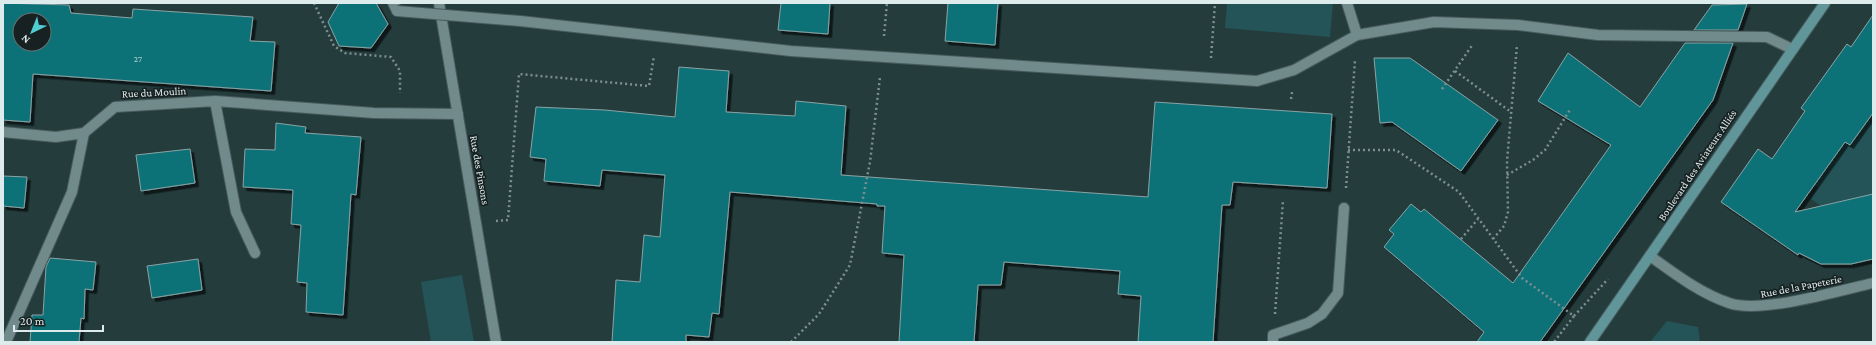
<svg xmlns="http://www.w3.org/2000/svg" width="1876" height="345" viewBox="0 0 1876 345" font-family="'Crimson Pro',serif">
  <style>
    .green { fill: #245457 }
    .building { fill: #107277; stroke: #89a3a5; fill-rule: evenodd; filter: url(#shadow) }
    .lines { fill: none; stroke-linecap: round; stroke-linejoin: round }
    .lane-casing { stroke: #475b5c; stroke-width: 12 }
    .street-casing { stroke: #475b5c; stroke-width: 12 }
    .secondary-casing { stroke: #475b5c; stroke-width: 12 }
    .path { stroke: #7d8f90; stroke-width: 2.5; stroke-dasharray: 2 3; stroke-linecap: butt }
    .lane { stroke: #718a8c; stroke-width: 10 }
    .street { stroke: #718a8c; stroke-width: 10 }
    .secondary { stroke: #609699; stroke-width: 10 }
    .street-bridge-casing { stroke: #475b5c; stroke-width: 12; stroke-linecap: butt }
    .street-bridge { stroke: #718a8c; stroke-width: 10 }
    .labels { text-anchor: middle; stroke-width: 3.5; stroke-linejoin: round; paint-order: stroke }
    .number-label { font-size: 9px; fill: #aacdcf }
    .street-label { font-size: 11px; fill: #deebec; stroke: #172121 }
  </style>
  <defs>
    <filter id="shadow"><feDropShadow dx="3.5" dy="3.5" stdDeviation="0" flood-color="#0009"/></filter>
  </defs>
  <rect width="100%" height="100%" fill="#253c3d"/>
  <!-- green -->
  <path class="green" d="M1227,3H1333L1330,37L1225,28Z
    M1873,113V194L1821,206L1811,199L1818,188L1814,185L1845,142L1850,145Z
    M462,275L474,342H431L421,282Z
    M1667,321L1698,327L1700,342H1650Z"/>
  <!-- building -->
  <path class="building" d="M3,3L69,5L71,13L132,18L133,9L253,17L250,41L275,42L271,91L33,74L30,122L3,120ZM20,20H44V44H20Z
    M339,3H376L388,24L371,48L339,46L328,22Z
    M781,3H830L828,34L778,30Z
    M948,3H998L995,45L945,41Z
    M1747,4L1738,30H1694L1712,5Z
    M1873,15V113L1850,145L1845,142L1795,212L1873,194V259L1851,264H1821L1799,253L1798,255L1721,202L1758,149L1772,159L1805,111L1801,108L1847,44L1851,47Z
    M1685,43H1733L1713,100L1540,342H1477L1484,332L1384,247L1394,234L1389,230L1411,204L1421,212L1424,209L1513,283L1611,145L1538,101L1568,53L1640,107Z
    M1374,58H1410L1498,120L1461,171L1392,122L1380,123Z
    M679,67L729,71L726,112L795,116L796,101L846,106L841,175L1148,197L1155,102L1332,114L1327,188L1233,182L1230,205H1222L1213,342H1138L1141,296L1118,294L1120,271L1004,262L1001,285H978L974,342H899L904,255L882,253L885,206H877V204L730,192L719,314L712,313L709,337L686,335V342H612L616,280L640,282L644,235L660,237L665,175L602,170L600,186L544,181L546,159L530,157L536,107L605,110L675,117Z
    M276,123L306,127L305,133L361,137L356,195L351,194L343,315L306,312L307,283L297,282L301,225L291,224L293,190L243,187L245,149L275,150Z
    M190,149L195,183L141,191L136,155Z
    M3,176L27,177L24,208L3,206Z
    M50,258L96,262L93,290L85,289L84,319L81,318L79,342H30L32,315H43L46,267Z
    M198,259L202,290L152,298L147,266Z"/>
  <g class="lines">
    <defs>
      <path id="lane" d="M1273,342V335L1308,323L1322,314L1338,293L1344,208"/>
      <path id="street" d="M393,3L397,11
        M439,3L496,342
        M1347,3L1357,35
        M520,21L791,51L1257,81L1294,70L1357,35L1434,22L1518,25L1598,35L1767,37L1792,49
        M215,101L236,212L255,253
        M3,132L56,137L84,133
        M1650,256C1675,274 1700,293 1729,303C1761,314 1838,291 1873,283
        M6,342L72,192L84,133L115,107L215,101L374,113L458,114"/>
      <path id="secondary" d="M1590,342L1825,3"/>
    </defs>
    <!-- lane casing -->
    <use href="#lane" class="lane-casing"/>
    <!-- street casing -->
    <use href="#street" class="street-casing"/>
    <!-- secondary casing -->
    <use href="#secondary" class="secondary-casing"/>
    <!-- path -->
    <path class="path" d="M314,3L334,46L345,53L391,57L400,71V93
      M884,36L887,3
      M1211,58L1215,3
      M1455,71L1511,112
      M1442,89L1473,44
      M1291,99L1292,92
      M1348,150H1396L1459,192L1522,278L1574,316L1554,342
      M1507,175L1533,160L1545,150L1571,108
      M1346,188L1355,60
      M496,221L508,220L519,74L649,86L654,56
      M1461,239L1478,219
      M1493,239L1504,226L1508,212L1507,161L1517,45
      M1275,314L1283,200
      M1574,316L1608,279
      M791,342L819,314L850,265L870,162L880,77"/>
    <!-- lane -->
    <use href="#lane" class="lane"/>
    <!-- street -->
    <use href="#street" class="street"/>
    <!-- secondary -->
    <use href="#secondary" class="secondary"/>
    <defs>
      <path id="street-bridge" d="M397,11L520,21"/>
    </defs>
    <!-- street-bridge casing -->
    <use href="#street-bridge" class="street-bridge-casing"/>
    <!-- street-bridge -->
    <use href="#street-bridge" class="street-bridge"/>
  </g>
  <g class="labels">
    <!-- number labels -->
    <g class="number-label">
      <text x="138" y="62">27</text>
    </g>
    <!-- street labels -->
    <g class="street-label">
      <text transform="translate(154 92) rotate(-3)" y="4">Rue du Moulin</text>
      <text transform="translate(1697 165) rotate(-56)" y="4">Boulevard des Aviateurs Alliés</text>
      <text transform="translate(480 170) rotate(80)" y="4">Rue des Pinsons</text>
      <text transform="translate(1801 286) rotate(-11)" y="4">Rue de la Papeterie</text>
    </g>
  </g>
  <!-- border -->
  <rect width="1876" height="345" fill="none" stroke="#deebec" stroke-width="8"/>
  <!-- north arrow -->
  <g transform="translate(32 32) rotate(223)"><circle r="19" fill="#172121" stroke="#677272"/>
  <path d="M0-3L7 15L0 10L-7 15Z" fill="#51ccd3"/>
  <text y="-6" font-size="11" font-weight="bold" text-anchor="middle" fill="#deebec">N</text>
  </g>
  <!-- scale -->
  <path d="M14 325v6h89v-6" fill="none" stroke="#deebec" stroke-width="2"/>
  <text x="20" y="325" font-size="12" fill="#deebec" stroke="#172121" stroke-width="3" paint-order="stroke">20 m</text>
</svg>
